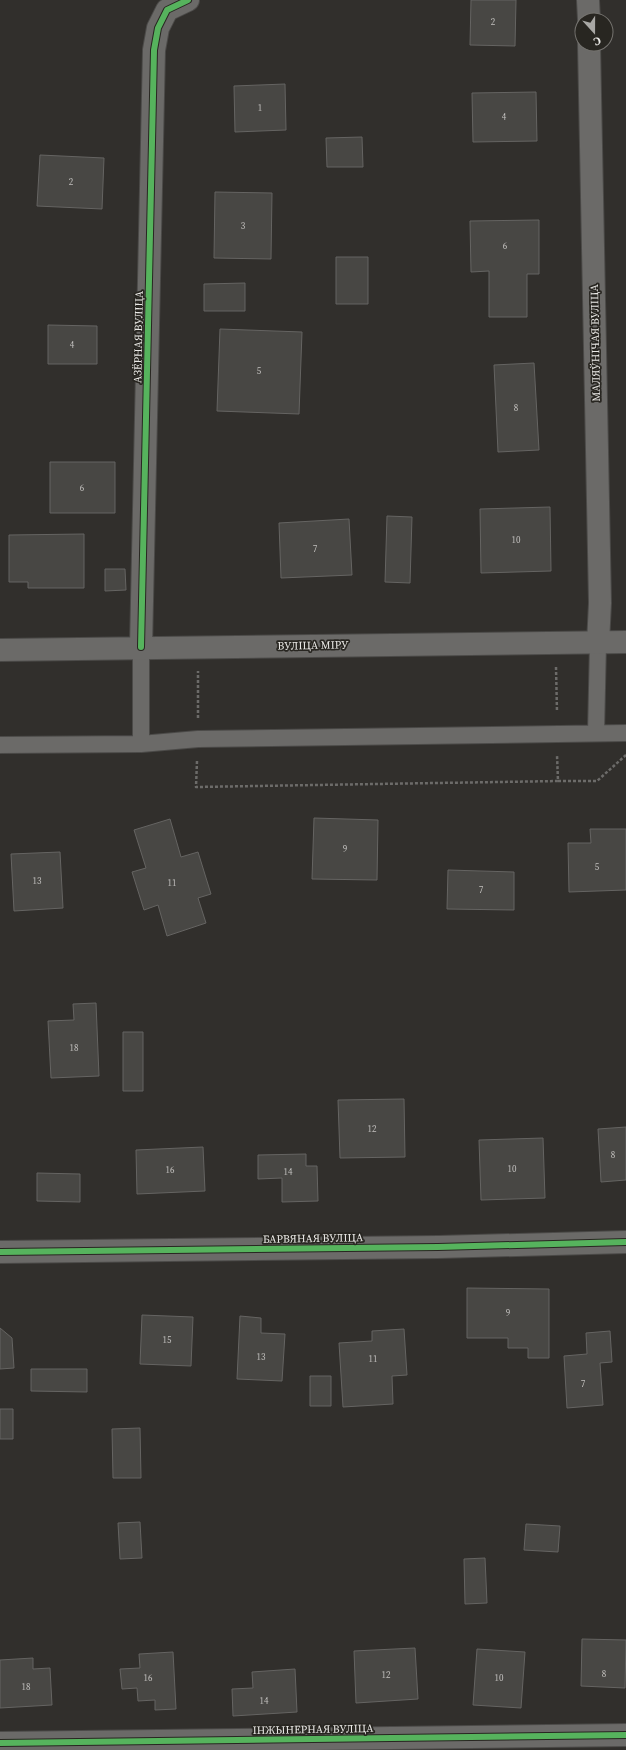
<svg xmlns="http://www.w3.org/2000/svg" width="626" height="1750" viewBox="0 0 626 1750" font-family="'Source Serif 4',serif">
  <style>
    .building { fill: #484744; stroke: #656462 }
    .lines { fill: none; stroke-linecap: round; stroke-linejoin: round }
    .lane-casing { stroke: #4b4a48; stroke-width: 18 }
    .street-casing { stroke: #4b4a48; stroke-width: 24 }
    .path { stroke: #6c6b69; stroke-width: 2.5; stroke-dasharray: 3 2; stroke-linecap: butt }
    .lane { stroke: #6b6a68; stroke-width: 16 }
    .street { stroke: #6b6a68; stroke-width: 22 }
    .cycleway-casing { stroke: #282621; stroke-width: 8 }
    .cycleway { stroke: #56b35d; stroke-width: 6 }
    .labels { text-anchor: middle; stroke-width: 3.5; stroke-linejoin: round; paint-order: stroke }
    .number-label { font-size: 9px; fill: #c2c0be }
    .street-label { font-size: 11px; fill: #eae9e6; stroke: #282621 }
  </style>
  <rect width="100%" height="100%" fill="#312f2c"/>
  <!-- building -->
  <path class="building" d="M471,0H516L515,46L470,45Z
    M285,84L286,130L235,132L234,86Z
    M536,92L537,141L473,142L472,93Z
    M362,137L363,167H327L326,138Z
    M40,155L104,158L102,209L37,206Z
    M215,192L272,193L271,259L214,258Z
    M539,220V274H527V317H489V271L471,272L470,221Z
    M336,257H368V304H336Z
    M245,283V311H204V284Z
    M48,325L97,326V364H48Z
    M220,329L302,332L299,414L217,411Z
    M534,363L539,450L498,452L494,365Z
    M50,462H115V513H50Z
    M550,507L551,571L481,573L480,509Z
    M387,516L412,517L410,583L385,582Z
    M349,519L352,575L281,578L279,523Z
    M84,534V588H28V582H9V535Z
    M105,569H125L126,590L105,591Z
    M314,818L378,820L377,880L312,879Z
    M170,819L181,857L198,852L211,894L198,898L206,923L167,936L158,905L144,910L132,872L146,868L134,830Z
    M590,829H626V890L569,892L568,843H591Z
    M60,852L63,908L14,911L11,854Z
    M448,870L514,872V910L447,909Z
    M96,1003L99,1076L51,1078L48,1021L74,1020L73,1004Z
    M123,1032H143V1091H123Z
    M404,1099L405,1157L340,1158L338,1100Z
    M626,1127V1180L601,1182L598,1129Z
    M543,1138L545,1198L481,1200L479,1140Z
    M203,1147L205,1191L137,1194L136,1150Z
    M306,1154V1166H317L318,1201L282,1202V1178L258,1179V1155Z
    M37,1173L80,1174V1202L37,1201Z
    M467,1288L549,1289V1358H528V1348H508V1338H467Z
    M142,1315L193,1317L191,1366L140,1364Z
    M240,1316L261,1318V1333L285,1334L282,1381L237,1379Z
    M0,1328L12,1338L14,1368L0,1369Z
    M404,1329L407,1375L392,1376L393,1404L343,1407L339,1343L372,1341V1331Z
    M610,1331L612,1362L600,1363L603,1405L567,1408L564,1356L587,1354L586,1333Z
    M31,1369H87V1392L31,1391Z
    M310,1376H331V1406H310Z
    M0,1409H13V1439H0Z
    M140,1428L141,1478H113L112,1429Z
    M140,1522L142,1558L120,1559L118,1523Z
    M526,1524L560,1526L558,1552L524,1550Z
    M485,1558L487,1603L465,1604L464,1559Z
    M582,1639L626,1640L625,1688L581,1686Z
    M415,1648L418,1699L356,1703L354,1651Z
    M477,1649L525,1652L521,1708L473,1705Z
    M173,1652L176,1709L155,1710V1700L138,1701L137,1688L122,1689L120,1669L140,1668L139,1654Z
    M33,1658V1669L50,1668L52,1705L0,1708V1660Z
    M295,1669L297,1712L233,1716L232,1689L253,1688L252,1672Z"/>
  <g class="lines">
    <defs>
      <path id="lane" d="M141,647V744
        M596,733L598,643
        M0,745L141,744L198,739L626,733"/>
      <path id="street" d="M588,0L589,20
        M589,44L600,603L598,643
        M141,647L154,50L158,28L167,10L188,0
        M0,650L626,642
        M0,1252L438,1247L626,1242
        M0,1743L626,1735"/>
    </defs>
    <!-- lane casing -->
    <use href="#lane" class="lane-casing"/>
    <!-- street casing -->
    <use href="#street" class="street-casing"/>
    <!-- path -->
    <path class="path" d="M556,667L557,712
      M198,718V671
      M197,761L196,787L558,781L557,755
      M558,781H597L626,755"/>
    <!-- lane -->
    <use href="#lane" class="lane"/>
    <!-- street -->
    <use href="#street" class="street"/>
    <defs>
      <path id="cycleway" d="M141,647L154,50L158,28L167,10L188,0
        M0,1252L438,1247L626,1242
        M0,1743L626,1735"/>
    </defs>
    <!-- cycleway casing -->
    <use href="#cycleway" class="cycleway-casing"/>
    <!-- cycleway -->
    <use href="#cycleway" class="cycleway"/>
  </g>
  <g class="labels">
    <!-- number labels -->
    <g class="number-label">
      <text x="493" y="25">2</text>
      <text x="260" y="111">1</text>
      <text x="504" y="120">4</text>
      <text x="71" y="185">2</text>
      <text x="243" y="229">3</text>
      <text x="505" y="249">6</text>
      <text x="72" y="348">4</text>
      <text x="259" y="374">5</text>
      <text x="516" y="411">8</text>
      <text x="82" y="491">6</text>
      <text x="516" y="543">10</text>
      <text x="315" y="552">7</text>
      <text x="345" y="852">9</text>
      <text x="597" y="870">5</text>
      <text x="37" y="884">13</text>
      <text x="172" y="886">11</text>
      <text x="481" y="893">7</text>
      <text x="74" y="1051">18</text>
      <text x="372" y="1132">12</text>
      <text x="613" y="1158">8</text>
      <text x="512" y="1172">10</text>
      <text x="170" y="1173">16</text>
      <text x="288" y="1175">14</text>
      <text x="508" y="1316">9</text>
      <text x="167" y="1343">15</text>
      <text x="261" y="1360">13</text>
      <text x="373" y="1362">11</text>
      <text x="583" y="1387">7</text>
      <text x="604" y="1677">8</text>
      <text x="386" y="1678">12</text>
      <text x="148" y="1681">16</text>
      <text x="499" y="1681">10</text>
      <text x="26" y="1690">18</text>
      <text x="264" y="1704">14</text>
    </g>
    <!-- street labels -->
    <g class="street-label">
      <text transform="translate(138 337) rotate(-89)" y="4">АЗЁРНАЯ ВУЛІЦА</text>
      <text transform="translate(595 343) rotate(-91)" y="4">МАЛЯЎНІЧАЯ ВУЛІЦА</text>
      <text transform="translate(313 645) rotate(-1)" y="4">ВУЛІЦА МІРУ</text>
      <text transform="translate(313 1238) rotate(-1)" y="4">БАРВЯНАЯ ВУЛІЦА</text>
      <text transform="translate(313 1729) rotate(-1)" y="4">ІНЖЫНЕРНАЯ ВУЛІЦА</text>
    </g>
  </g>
  <!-- north arrow -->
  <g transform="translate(594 32) rotate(159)"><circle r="19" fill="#282621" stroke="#767470"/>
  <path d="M0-3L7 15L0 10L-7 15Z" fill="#a9a8a5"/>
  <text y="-6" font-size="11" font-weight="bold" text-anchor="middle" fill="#eae9e6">С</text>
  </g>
</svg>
